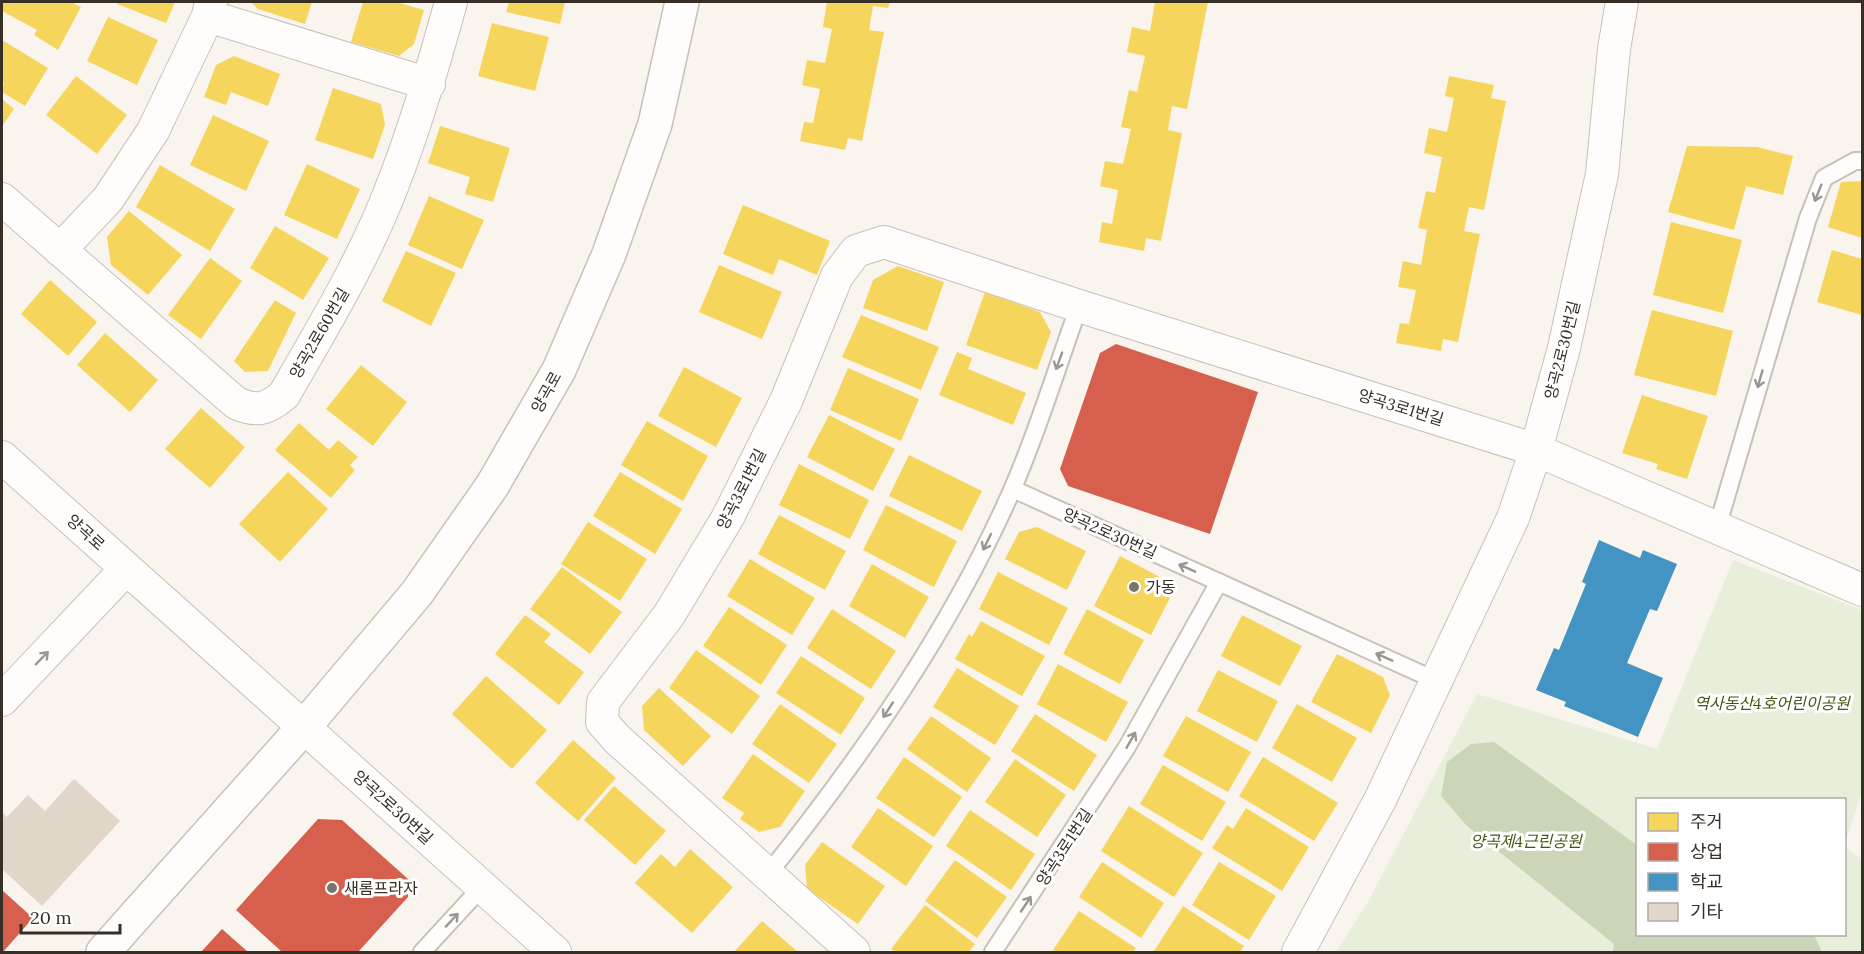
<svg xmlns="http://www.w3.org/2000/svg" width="1864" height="954" viewBox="0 0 1864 954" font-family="Lora,'Noto Sans KR',serif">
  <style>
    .green { fill: #e7eeda }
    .forest { fill: #cad6b7 }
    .homes { fill: #f6d55c }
    .shops { fill: #d6604d }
    .schools { fill: #4393c3 }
    .building { fill: #e0d6ca }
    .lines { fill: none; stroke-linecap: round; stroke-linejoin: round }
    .service-casing { stroke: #c8c1ba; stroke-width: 20 }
    .minor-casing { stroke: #c8c1ba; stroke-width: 34 }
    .tertiary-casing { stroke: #c8c1ba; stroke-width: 36 }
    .service { stroke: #fefdfc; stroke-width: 16 }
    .minor { stroke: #fefdfc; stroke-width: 32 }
    .tertiary { stroke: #fefdfc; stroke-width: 33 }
    .oneway { stroke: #9a9690 }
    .poi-dot { fill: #7b746b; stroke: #fff; stroke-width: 2 }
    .labels { text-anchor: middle; stroke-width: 6; stroke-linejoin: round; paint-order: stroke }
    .street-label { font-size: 16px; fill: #372f25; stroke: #fff }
    .poi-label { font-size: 16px; fill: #372f25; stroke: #fff; text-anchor: start }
    .park-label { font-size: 16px; font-style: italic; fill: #3c5b10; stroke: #fff }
  </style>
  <rect width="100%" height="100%" fill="#f9f4ee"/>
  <!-- green -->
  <path class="green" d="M1733,560L1862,610V792L1845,844L1844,800H1638V934H1844L1845,847L1862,859V952H1336L1369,900L1477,694L1657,749Z"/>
  <!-- forest -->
  <path class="forest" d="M1494,742L1637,845L1638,934L1814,935L1822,952H1613L1614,944L1467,826L1441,796L1447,762L1471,744Z"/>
  <!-- homes -->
  <path class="homes" d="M2,2H71L81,7L58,50L34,35L37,30L2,11Z
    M118,2H175L166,23L117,4Z
    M251,2H312L305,24L258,9Z
    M363,2H396L424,10L414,44L399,56L351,42Z
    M509,2H565L560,24L506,12Z
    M827,2H890L888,8L873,6L869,30L884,32L862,141L848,138L845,150L800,141L804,122L813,123L820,89L802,85L807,60L825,63L832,29L823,27Z
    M1155,2H1208L1187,109L1172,106L1168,130L1182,133L1161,241L1146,238L1144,251L1099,242L1102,222L1112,224L1118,190L1100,186L1105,161L1123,164L1131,129L1121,127L1129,90L1137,92L1145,56L1127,52L1132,27L1150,31Z
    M108,17L158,40L137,85L87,61Z
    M492,23L549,37L535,91L478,76Z
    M2,40L48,68L25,106L2,92L4,83L2,82Z
    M234,56L280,74L268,106L231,92L226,105L204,97L216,65Z
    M76,76L127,115L97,154L46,115Z
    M1449,76L1494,85L1491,98L1506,101L1484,210L1469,207L1464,231L1480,234L1458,342L1443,339L1441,351L1396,343L1400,323L1409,324L1416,290L1398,287L1403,261L1421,265L1427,230L1418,228L1426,191L1435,193L1442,157L1424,153L1429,128L1447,132L1454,98L1445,96Z
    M333,88L381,104L385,125L373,159L315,140Z
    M2,99L14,109L2,126Z
    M213,115L269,141L246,191L190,165Z
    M440,126L510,148L493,202L465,194L470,177L428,163Z
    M1687,146L1757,147L1793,156L1783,195L1746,186L1734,230L1668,212Z
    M307,164L360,189L337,239L284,215Z
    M160,165L235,209L210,251L136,207Z
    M1862,181V238L1828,227L1841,182Z
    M429,196L484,220L462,269L408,245Z
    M743,205L830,241L817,275L779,259L773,275L723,254Z
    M129,211L182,255L148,295L111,265L107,237Z
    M1671,222L1742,240L1723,313L1653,295Z
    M275,226L329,258L303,300L250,268Z
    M1832,250L1862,259V315L1817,302Z
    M406,251L456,273L431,326L382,301Z
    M210,258L242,281L201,339L168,315Z
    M719,265L782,292L762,339L699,312Z
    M898,266L944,282L927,331L863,308L873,280Z
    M50,280L97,322L68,356L21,314Z
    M985,292L1040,312L1051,332L1037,370L966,345Z
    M275,300L296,313L268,371L245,372L234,361Z
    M1652,310L1733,331L1716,396L1634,375Z
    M861,315L939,347L921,390L842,357Z
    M105,333L158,380L130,412L77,365Z
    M957,352L972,358L968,369L1026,393L1013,425L939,395Z
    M361,365L407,402L373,446L326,409Z
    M684,367L742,398L716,447L658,416Z
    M848,368L919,399L901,441L830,410Z
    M1642,395L1708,416L1687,479L1656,469L1658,464L1622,453Z
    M201,408L245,447L210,488L165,449Z
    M829,415L895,449L873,491L807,457Z
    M647,421L708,456L683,501L621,465Z
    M299,423L329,450L338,440L358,457L350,465L355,470L331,498L275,450Z
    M909,455L982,491L962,531L889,496Z
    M799,464L869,500L850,539L779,505Z
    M288,472L328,509L280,562L239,524Z
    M620,472L682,509L655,554L593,516Z
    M886,505L957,541L934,587L863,550Z
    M779,515L846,551L825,590L758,554Z
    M588,522L647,559L620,601L561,564Z
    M1037,527L1086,551L1067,590L1005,559L1019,532Z
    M1120,556L1160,577L1170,598L1151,635L1094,606Z
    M750,559L815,598L792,635L727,596Z
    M872,564L929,597L905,638L849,606Z
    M562,567L622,612L590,654L530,609Z
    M998,572L1068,608L1049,645L979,609Z
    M729,607L787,645L761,685L703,646Z
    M832,609L896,651L871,689L807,648Z
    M1087,609L1144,640L1120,684L1063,654Z
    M525,615L551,634L544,642L584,672L559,705L495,654Z
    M1242,615L1302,646L1280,686L1221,656Z
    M981,621L1045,656L1022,696L955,659L969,634L972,637Z
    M696,650L760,696L732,734L669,688Z
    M1337,654L1383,677L1390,695L1371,733L1311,702Z
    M801,656L865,698L841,735L776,693Z
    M1058,664L1128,702L1106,742L1037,704Z
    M957,668L1019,706L995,745L933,707Z
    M1218,670L1278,701L1257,742L1197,711Z
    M486,676L547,730L512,769L452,714Z
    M659,688L711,736L683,766L644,730L642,706Z
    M780,704L837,744L809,783L752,744Z
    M1297,704L1357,738L1332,782L1272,748Z
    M1035,714L1097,755L1074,791L1011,751Z
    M931,716L991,758L967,792L907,749Z
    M1186,716L1251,752L1228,792L1163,756Z
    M573,740L616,778L578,821L535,783Z
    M753,754L805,791L780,827L759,832L740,819L744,813L722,798Z
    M904,757L962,797L934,837L876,798Z
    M1263,757L1338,803L1314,841L1239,796Z
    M1015,759L1066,795L1037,837L985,802Z
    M1163,765L1226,802L1202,841L1140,804Z
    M614,786L666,831L635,865L584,820Z
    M1129,806L1203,853L1174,897L1101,851Z
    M878,808L933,846L906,886L851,847Z
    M1246,808L1309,847L1282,891L1212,848L1227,825L1233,829Z
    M970,810L1035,854L1011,890L946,846Z
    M822,842L885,886L858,924L807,889L805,865Z
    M690,849L733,887L692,933L635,883L661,854L675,867Z
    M955,860L1007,897L977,938L925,901Z
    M1102,862L1164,903L1141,938L1079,897Z
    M1219,862L1276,896L1249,940L1192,905Z
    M925,905L975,944L969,952H896L891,949Z
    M1183,906L1244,946L1240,952L1154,951Z
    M1079,911L1136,948L1133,952H1057L1053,950Z
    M762,921L798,952H734Z"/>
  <!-- shops -->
  <path class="shops" d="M1116,344L1258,392L1210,534L1068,486L1060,469L1100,353Z
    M318,819L342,820L408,879V897L358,952H282L236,910Z
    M2,890L33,918L3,952H2Z
    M222,929L248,952H201Z"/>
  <!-- schools -->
  <path class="schools" d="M1599,540L1640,558L1643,550L1677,564L1657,611L1650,609L1627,663L1663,678L1638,737L1564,706L1566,702L1536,690L1554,648L1559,650L1586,584L1582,582Z"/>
  <!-- building -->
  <path class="building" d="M74,779L120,821L42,906L2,869V812L7,817L28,795L45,811Z"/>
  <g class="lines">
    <defs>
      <path id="service" d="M1013,489L1437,681
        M1717,528L1808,218L1824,178L1855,161H1862
        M768,874C862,756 951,629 1012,490C1038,431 1057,367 1079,306
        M422,952L481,888
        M993,952L1127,747L1219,582"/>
      <path id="minor" d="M208,16L429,84
        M2,199L236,403C257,412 266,410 284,395C323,327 365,258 393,184C416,125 434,64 451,2
        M60,250L108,199L153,131L208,16L211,2
        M2,457L555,952
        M2,700L126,569
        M854,952L617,739L602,722L603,702L669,615L728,517L786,401L837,276L856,251L884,242L1079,306L1536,450L1862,590
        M1298,952L1380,800L1513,518L1536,450L1564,348L1602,174L1614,49L1622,2"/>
      <path id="tertiary" d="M103,952L304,727L417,593L492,486L559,370L609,254L655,124L682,2"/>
    </defs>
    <!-- service casing -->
    <use href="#service" class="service-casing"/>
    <!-- minor casing -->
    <use href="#minor" class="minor-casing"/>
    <!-- tertiary casing -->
    <use href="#tertiary" class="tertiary-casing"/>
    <!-- service -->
    <use href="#service" class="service"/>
    <!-- minor -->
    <use href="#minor" class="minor"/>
    <!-- tertiary -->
    <use href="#tertiary" class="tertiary"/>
  </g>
  <!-- one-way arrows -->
  <defs><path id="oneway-shaft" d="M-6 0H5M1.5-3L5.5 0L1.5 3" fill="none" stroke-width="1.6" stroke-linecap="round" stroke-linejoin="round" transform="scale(1.5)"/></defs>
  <g class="oneway">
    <use href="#oneway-shaft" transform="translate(1818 193) rotate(112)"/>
    <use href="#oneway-shaft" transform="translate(1059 361) rotate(110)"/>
    <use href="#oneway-shaft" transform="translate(1760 379) rotate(106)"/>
    <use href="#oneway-shaft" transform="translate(987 542) rotate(116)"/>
    <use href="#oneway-shaft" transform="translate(1187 568) rotate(-156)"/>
    <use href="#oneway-shaft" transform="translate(1384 657) rotate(-156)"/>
    <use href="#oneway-shaft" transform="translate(42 658) rotate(-46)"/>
    <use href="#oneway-shaft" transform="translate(888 710) rotate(123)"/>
    <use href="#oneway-shaft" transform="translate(1131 740) rotate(-60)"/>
    <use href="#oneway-shaft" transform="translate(1026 904) rotate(-56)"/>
    <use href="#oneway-shaft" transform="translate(452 920) rotate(-47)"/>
  </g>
  <!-- markers -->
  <g class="poi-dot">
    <circle cx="1134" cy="587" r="6"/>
    <circle cx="332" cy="888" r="6"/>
  </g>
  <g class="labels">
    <!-- street labels -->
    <g class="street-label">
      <text transform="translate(319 333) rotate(-60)" y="6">양곡2로60번길</text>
      <text transform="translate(1562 350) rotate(-76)" y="6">양곡2로30번길</text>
      <text transform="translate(546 392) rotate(-61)" y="6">양곡로</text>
      <text transform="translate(1401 407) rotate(17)" y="6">양곡3로1번길</text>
      <text transform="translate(741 489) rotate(-63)" y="6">양곡3로1번길</text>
      <text transform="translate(86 532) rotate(42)" y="6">양곡로</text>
      <text transform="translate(1110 533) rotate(24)" y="6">양곡2로30번길</text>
      <text transform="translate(393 807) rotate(42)" y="6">양곡2로30번길</text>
      <text transform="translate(1064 847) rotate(-57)" y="6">양곡3로1번길</text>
    </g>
    <!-- poi labels -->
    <g class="poi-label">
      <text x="1146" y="593">가동</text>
      <text x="344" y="894">새롬프라자</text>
    </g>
    <!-- park labels -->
    <g class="park-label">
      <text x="1772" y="709">역사동산4호어린이공원</text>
      <text x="1526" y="847">양곡제4근린공원</text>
    </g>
  </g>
  <!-- border -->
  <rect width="1864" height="954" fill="none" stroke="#372f25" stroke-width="6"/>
  <!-- legend -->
  <rect x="1636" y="798" width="210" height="138" fill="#ffffff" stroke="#afaca8" stroke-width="1.5"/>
  <rect x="1648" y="813" width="30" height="18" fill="#f6d55c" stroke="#afaca8" stroke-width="1.5"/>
  <text x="1690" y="828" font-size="18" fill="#372f25">주거</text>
  <rect x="1648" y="843" width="30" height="18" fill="#d6604d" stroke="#afaca8" stroke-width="1.5"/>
  <text x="1690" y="858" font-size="18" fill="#372f25">상업</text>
  <rect x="1648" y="873" width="30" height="18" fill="#4393c3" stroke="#afaca8" stroke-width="1.5"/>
  <text x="1690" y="888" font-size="18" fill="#372f25">학교</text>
  <rect x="1648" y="903" width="30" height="18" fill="#e0d6ca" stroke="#afaca8" stroke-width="1.5"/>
  <text x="1690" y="918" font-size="18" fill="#372f25">기타</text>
  <!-- scale -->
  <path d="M21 924v9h99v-9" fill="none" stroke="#372f25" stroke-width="3"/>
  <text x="30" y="924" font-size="18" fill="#372f25" stroke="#ffffff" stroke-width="4.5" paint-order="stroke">20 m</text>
</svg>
